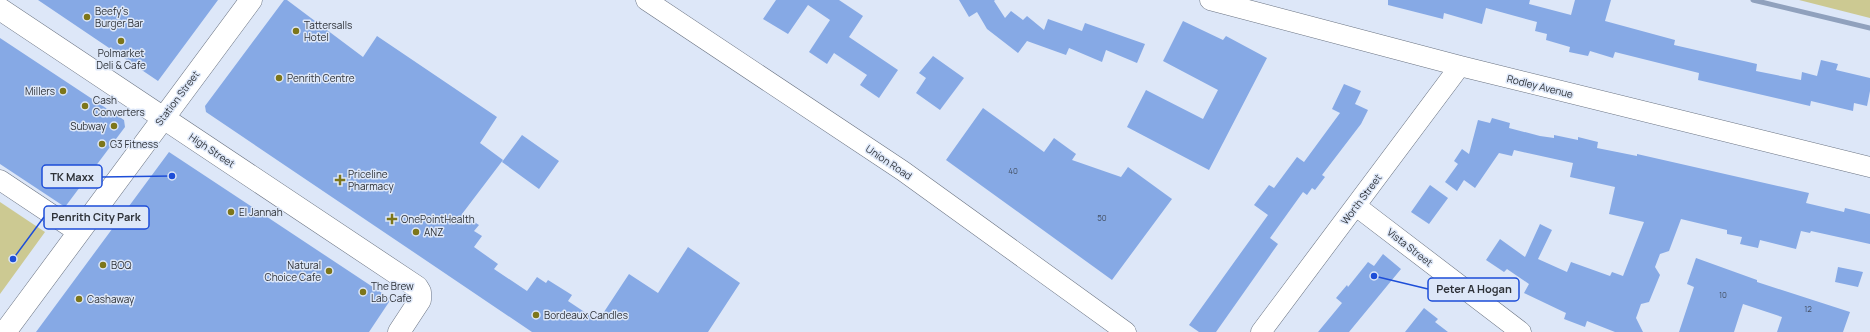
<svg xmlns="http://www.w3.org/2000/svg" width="1870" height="332" viewBox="0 0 1870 332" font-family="Manrope,sans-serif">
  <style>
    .green { fill: #ccc992 }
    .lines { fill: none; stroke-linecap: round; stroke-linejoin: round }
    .stream { stroke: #90a1bd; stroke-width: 5 }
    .building { fill: #86a9e5 }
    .street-casing { stroke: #697281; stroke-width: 21 }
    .secondary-casing { stroke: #697281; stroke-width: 23 }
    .street { stroke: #fff; stroke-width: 20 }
    .secondary { stroke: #fff; stroke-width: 22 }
    .poi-dot { fill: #7d761a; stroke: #dde7f8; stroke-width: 1.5 }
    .labels { text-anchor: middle; stroke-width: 3; stroke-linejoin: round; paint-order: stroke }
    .number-label { font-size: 8px; fill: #445063 }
    .poi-label { font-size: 10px; fill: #2e3238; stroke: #dde7f8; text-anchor: start }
    .street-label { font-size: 10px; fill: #2e3238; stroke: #dde7f8 }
    .leader { fill: none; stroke: #1d4ed8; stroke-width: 1.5 }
    .callout-dot { fill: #1d4ed8; stroke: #dde7f8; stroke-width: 1.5 }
    .callout { fill: #dde7f8; stroke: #1d4ed8; stroke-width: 1.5 }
    .callout-label { font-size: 11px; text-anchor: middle; font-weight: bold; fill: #2e3238 }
  </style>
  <rect width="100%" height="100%" fill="#dde7f8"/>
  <!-- green -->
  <path class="green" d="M1799,0H1870V18Z
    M0,202L45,232L0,294Z"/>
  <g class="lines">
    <!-- stream -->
    <path class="stream" d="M1753,0L1870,28"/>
  </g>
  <!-- building -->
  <path class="building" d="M38,0H218L158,81Z
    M284,0H287L363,57L377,36L497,117L480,143L503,160L462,214L479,225L474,231L482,236L474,247L498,264L494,269L527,291L537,277L546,283L548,280L572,295L568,301L598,321L629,274L658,293L688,247L740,283L708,332H532L206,112L205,106Z
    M776,0H839L863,16L849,37L898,70L879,98L860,85L867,75L834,53L827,64L809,52L830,20L808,5L788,34L763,19Z
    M959,0H995L994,1L1005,18L1011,11L1023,20L1027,16L1044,30L1048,19L1082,31L1085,23L1145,44L1137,63L1106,50L1102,62L1069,48L1066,55L1027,41L1018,53L987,29L977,12L969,17Z
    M1388,0H1530L1529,4L1571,15L1575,0H1611L1605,21L1675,40L1674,45L1757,64L1756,71L1801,80L1802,72L1817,76L1821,60L1838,64L1836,70L1870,78V91L1867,106L1854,103L1853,111L1811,101L1810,106L1698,80L1699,73L1615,52L1613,58L1590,51L1588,56L1569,52L1570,47L1546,40L1547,34L1535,31L1537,22L1486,8L1482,24L1444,13L1443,19L1388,5Z
    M1183,21L1223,40L1226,36L1267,58L1209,170L1127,127L1146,90L1203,119L1218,90L1163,61Z
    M0,38L124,120L125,127L65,207L0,164Z
    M933,56L964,78L940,110L916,93L926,78L919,73Z
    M1344,84L1361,91L1355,104L1368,110L1361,124L1322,175L1325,177L1315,190L1312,188L1307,195L1303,192L1270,238L1278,244L1216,332H1199L1189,325L1268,215L1254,205L1269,185L1274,188L1297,157L1304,162L1340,113L1332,109Z
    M983,108L1044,152L1054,138L1076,154L1072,160L1121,177L1128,167L1172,199L1112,280L946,160Z
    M1492,118L1510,123L1509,128L1540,136L1554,138V135L1578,140V137L1598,142L1597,148L1637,156V154L1809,193L1806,203L1844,212L1845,208L1870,214V244L1811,231L1810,233L1801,231L1796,249L1760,240L1758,248L1740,244L1742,237L1727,234V230L1681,219L1669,251L1660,254L1655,267L1660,275L1649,302L1641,304L1636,318L1643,332H1615L1587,321L1585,327L1564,319L1566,313L1524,293L1529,284L1507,269L1504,272L1486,260L1500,239L1525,257L1540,224L1552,230L1538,259L1567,272L1571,262L1610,276L1612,272L1623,276L1644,222L1609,214L1615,187L1570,177L1573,163L1514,150L1512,156L1499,153L1475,188L1464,180L1457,191L1445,182L1458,164L1454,161L1462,149L1469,154L1478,120L1490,123Z
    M522,135L559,161L539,189L502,162Z
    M169,152L391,299L369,332H36Z
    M1430,185L1448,198L1429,224L1411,212Z
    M1383,254L1401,269L1349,332H1318L1342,303L1336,298L1347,285L1348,287L1368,262L1374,266Z
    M1696,258L1757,280V282L1850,312L1843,332H1777L1782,317L1743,304L1734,332H1679L1694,287L1687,284Z
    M1838,267L1863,272L1858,287L1835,282Z
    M1424,308L1438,319L1435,322L1448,332H1405Z"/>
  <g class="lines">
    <defs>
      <path id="street" d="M646,0L903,171L1126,332
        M1210,0L1460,66L1870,167
        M0,180L78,232
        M1356,206L1521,332
        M1261,332L1460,66"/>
      <path id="secondary" d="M0,9L417,287L420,292V300L399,332
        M5,332L251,0"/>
    </defs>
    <!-- street casing -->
    <use href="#street" class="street-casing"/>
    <!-- secondary casing -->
    <use href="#secondary" class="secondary-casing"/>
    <!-- street -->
    <use href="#street" class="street"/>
    <!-- secondary -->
    <use href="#secondary" class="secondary"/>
  </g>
  <!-- markers -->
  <g class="poi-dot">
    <circle cx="87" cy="17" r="4"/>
    <circle cx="296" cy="31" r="4"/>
    <circle cx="121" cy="41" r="4"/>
    <circle cx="279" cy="78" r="4"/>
    <circle cx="63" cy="91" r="4"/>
    <circle cx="85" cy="106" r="4"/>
    <circle cx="114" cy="126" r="4"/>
    <circle cx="102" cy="144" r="4"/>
    <path d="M338 174h4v4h4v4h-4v4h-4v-4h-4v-4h4z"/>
    <circle cx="231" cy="212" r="4"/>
    <path d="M390 213h4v4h4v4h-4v4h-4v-4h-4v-4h4z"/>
    <circle cx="416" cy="232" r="4"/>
    <circle cx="103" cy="265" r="4"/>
    <circle cx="329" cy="271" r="4"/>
    <circle cx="363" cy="292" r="4"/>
    <circle cx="79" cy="299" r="4"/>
    <circle cx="536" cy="315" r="4"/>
  </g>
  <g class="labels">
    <!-- number labels -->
    <g class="number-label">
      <text x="1013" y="174">40</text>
      <text x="1102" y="221">50</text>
      <text x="1723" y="298">10</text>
      <text x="1808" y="312">12</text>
    </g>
    <!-- poi labels -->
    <g class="poi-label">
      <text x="95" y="15">Beefy's<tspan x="95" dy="12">Burger Bar</tspan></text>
      <text x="304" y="29">Tattersalls<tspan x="304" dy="12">Hotel</tspan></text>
      <text x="121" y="57" text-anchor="middle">Polmarket<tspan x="121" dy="12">Deli &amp; Cafe</tspan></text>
      <text x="287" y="82">Penrith Centre</text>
      <text x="55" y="95" text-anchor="end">Millers</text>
      <text x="93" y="104">Cash<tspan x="93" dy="12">Converters</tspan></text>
      <text x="106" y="130" text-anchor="end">Subway</text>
      <text x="110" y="148">G3 Fitness</text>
      <text x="348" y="178">Priceline<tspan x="348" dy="12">Pharmacy</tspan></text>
      <text x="239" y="216">El Jannah</text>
      <text x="401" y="223">OnePointHealth</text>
      <text x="424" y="236">ANZ</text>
      <text x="111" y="269">BOQ</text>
      <text x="321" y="269" text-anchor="end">Natural<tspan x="321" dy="12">Choice Cafe</tspan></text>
      <text x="371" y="290">The Brew<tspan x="371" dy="12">Lab Cafe</tspan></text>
      <text x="87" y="303">Cashaway</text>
      <text x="544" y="319">Bordeaux Candles</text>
    </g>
    <!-- street labels -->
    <g class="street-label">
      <text transform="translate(1540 86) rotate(14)" y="4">Rodley Avenue</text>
      <text transform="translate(177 98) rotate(-53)" y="4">Station Street</text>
      <text transform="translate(212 150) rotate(34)" y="4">High Street</text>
      <text transform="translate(889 162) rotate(34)" y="4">Union Road</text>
      <text transform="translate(1361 199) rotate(-53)" y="4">Worth Street</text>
      <text transform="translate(1410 247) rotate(38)" y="4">Vista Street</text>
    </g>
  </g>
  <!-- callouts -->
  <path class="leader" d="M172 176L102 177M13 259L44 217M1374 276L1428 289"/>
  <g class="callout-dot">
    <circle cx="172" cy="176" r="4"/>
    <circle cx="13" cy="259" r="4"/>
    <circle cx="1374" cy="276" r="4"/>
  </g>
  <g class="callout">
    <rect x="42" y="165" width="60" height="23" rx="4"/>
    <rect x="44" y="206" width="105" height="23" rx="4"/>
    <rect x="1428" y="278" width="91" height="23" rx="4"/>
  </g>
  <g class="callout-label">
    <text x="72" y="181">TK Maxx</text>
    <text x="96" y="221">Penrith City Park</text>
    <text x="1474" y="293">Peter A Hogan</text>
  </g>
</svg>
